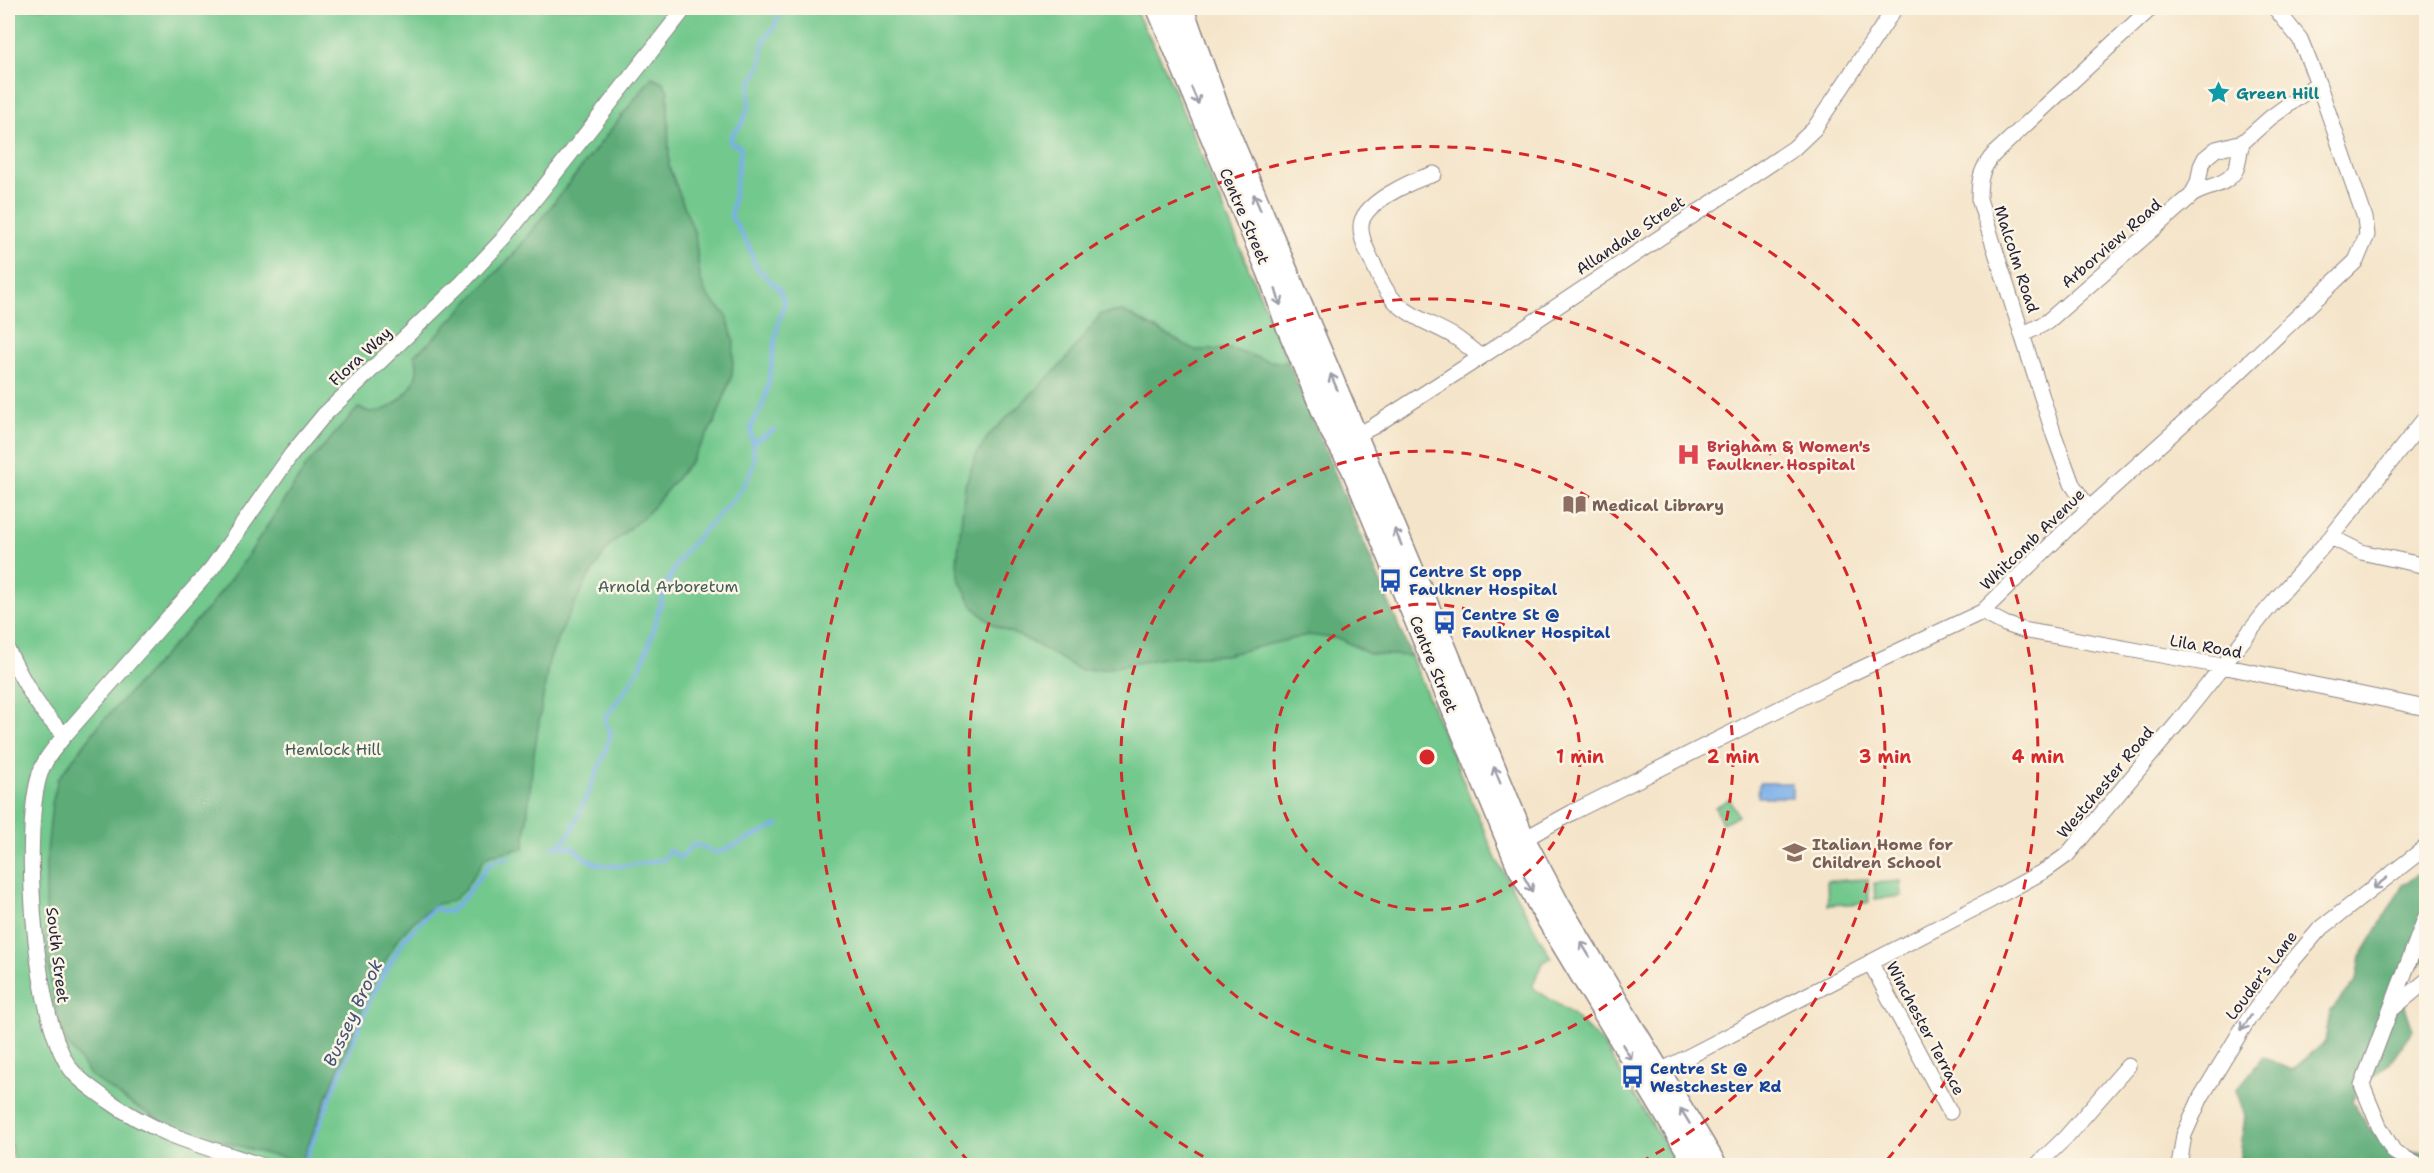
<svg xmlns="http://www.w3.org/2000/svg" width="2434" height="1173" viewBox="0 0 2434 1173" font-family="'Shantell Sans',sans-serif">
  <style>
    .green { fill: #72c88d; stroke: #4a7564; stroke-width: 1.5 }
    .forest { fill: #5dac78; stroke: #40675a; stroke-width: 1.5 }
    .water { fill: #7aafe8; stroke: #4e6892; stroke-width: 1.5 }
    .lines { fill: none; stroke-linecap: round; stroke-linejoin: round }
    .stream { stroke: #7aafe8; stroke-width: 4 }
    .minor-casing { stroke: #8b8382; stroke-width: 17 }
    .highway-casing { stroke: #8b8382; stroke-width: 25 }
    .minor { stroke: #fff; stroke-width: 15 }
    .highway { stroke: #fff; stroke-width: 22 }
    .oneway { stroke: #9c9ca7 }
    .ring { fill: none; stroke: #d62828; stroke-width: 3; stroke-dasharray: 10 8 }
    .labels { text-anchor: middle; stroke-width: 5; stroke-linejoin: round; paint-order: stroke }
    .culture-label { font-size: 16px; font-weight: bold; fill: #0d838f; stroke: #fcf5e5; text-anchor: start }
    .street-label { font-size: 16px; fill: #22223b; stroke: #fcf5e5 }
    .health-label { font-size: 16px; font-weight: bold; fill: #be3a42; stroke: #fcf5e5; text-anchor: start }
    .education-label { font-size: 16px; font-weight: bold; fill: #785e54; stroke: #fcf5e5; text-anchor: start }
    .transit-label { font-size: 16px; font-weight: bold; fill: #164399; stroke: #fcf5e5; text-anchor: start }
    .park-label { font-size: 16px; fill: #3e5c58; stroke: #fcf5e5 }
    .water-label { font-size: 18px; font-style: italic; fill: #415378; stroke: #fcf5e5 }
    .centre { fill: #d62828; stroke: #fcf5e5; stroke-width: 3 }
    .ring-label { font-size: 18px; text-anchor: middle; font-weight: bold; fill: #d62828; stroke: #fcf5e5; stroke-width: 5; stroke-linejoin: round; paint-order: stroke }
  </style>
  <rect width="100%" height="100%" fill="#fcf5e5"/>
  <filter id="ink" filterUnits="userSpaceOnUse"><feTurbulence type="fractalNoise" baseFrequency=".0167" numOctaves="2"/><feDisplacementMap in="SourceGraphic" scale="12" xChannelSelector="R" yChannelSelector="G"/><feConvolveMatrix kernelMatrix="1 2 1 2 8 2 1 2 1" color-interpolation-filters="sRGB"/></filter>
  <filter id="wash" filterUnits="userSpaceOnUse"><feTurbulence type="fractalNoise" baseFrequency=".008" numOctaves="4" result="noise"/><feDisplacementMap in="SourceGraphic" scale="24" xChannelSelector="R" yChannelSelector="G"/><feGaussianBlur stdDeviation="1.35" result="paint"/><feColorMatrix in="noise" values="0 0 0 0 0 0 0 0 0 0 0 0 0 0 0 0 0 1.4 0 .05"/><feComposite in="paint" operator="in"/></filter>
  <g filter="url(#wash)">
    <rect width="100%" height="100%" fill="#f4e4c9"/>
    <!-- green -->
    <path class="green" d="M8,8H1134L1161,59L1496,859L1551,958L1542,963L1532,987L1572,1014L1604,1045L1677,1165H15L8,1133Z
      M1730,799L1738,816L1722,823L1715,807Z
      M1868,879L1869,903L1828,905L1827,881Z
      M1901,881L1902,896L1875,899L1874,883Z"/>
    <!-- forest -->
    <path class="forest" d="M652,77L663,82L668,91L669,167L695,234L700,277L706,294L727,316L734,343L732,375L715,422L691,461L648,513L610,545L587,580L565,623L549,660L533,760L524,848L489,855L485,858L464,890L452,901L437,904L428,910L413,922L397,940L369,991L302,1161L266,1154L169,1125L133,1105L90,1075L67,1043L58,1019L53,996L46,940V863L52,804L58,779L99,725L210,606L245,560L307,465L358,408C364,410 370,413 376,412C399,408 427,377 414,355L432,340L513,255Z
      M1122,311L1195,350L1230,349L1269,361L1289,363L1411,656L1369,654L1341,639L1308,635L1225,655L1163,658L1105,669L1080,670L1032,642L994,625L974,608L960,581L957,563L965,485L977,453L989,435L1063,363L1101,314Z
      M2426,869V959L2411,973L2401,995L2413,1030L2390,1063L2357,1090L2352,1102L2370,1129L2397,1150L2426,1153V1165H2239L2245,1115L2236,1091L2263,1057L2292,1070L2325,1042L2330,1012L2357,980L2361,956L2403,885Z"/>
    <!-- water -->
    <path class="water" d="M1759,783H1792V797H1758Z"/>
    <g class="lines">
      <!-- stream -->
      <path class="stream" d="M754,442L774,430
        M553,847L565,840L572,830L605,753L611,732L604,720C617,700 635,680 644,658C657,624 661,586 682,556C702,526 746,498 754,462C756,451 751,441 751,430C751,421 759,414 762,406C775,373 771,336 785,303L779,289L756,267L749,246L731,216L741,147L731,143V135L742,124L749,106L750,84L761,66L763,41L774,27L782,8
        M554,847H573C596,877 633,864 665,859L669,850L680,858L694,844L718,853L778,825
        M303,1165L373,993L404,939L434,908L449,912L463,899L491,862L510,857"/>
    </g>
  </g>
  <g filter="url(#ink)">
    <g class="lines">
      <defs>
        <path id="minor" d="M1434,174C1414,180 1359,203 1361,228C1361,240 1368,253 1373,263C1380,279 1386,294 1399,305C1416,320 1437,326 1455,337C1464,343 1472,350 1481,357
          M2192,195C2206,186 2228,186 2236,169C2240,160 2238,151 2243,142
          M2022,335L2047,322L2191,196L2198,183L2201,166L2205,158L2216,149L2243,142L2270,118L2318,83
          M1350,439L1374,426L1481,357L1794,148L1814,129L1895,8
          M2089,509L2072,484L2054,435L1979,199C1979,179 1981,168 1995,153L2151,8
          M2331,537L2361,552L2426,566
          M1982,612L2005,624L2023,630L2222,666L2426,708
          M8,651C24,682 38,711 65,735C55,748 43,760 39,777C22,835 33,1027 74,1073C84,1084 97,1092 109,1101C158,1136 207,1147 263,1166
          M65,735L212,568L291,455L324,415L461,284L504,238L685,8
          M1517,843L1573,812L1837,680L1982,612L2070,526L2217,393L2356,261L2367,235L2365,218L2318,83L2300,39L2275,8
          M1870,962L1950,1112
          M2391,1010L2426,981
          M1651,1076L1987,902L2046,870L2067,855L2180,720L2266,611L2331,537L2426,417
          M2036,1166L2065,1138L2128,1066
          M2179,1166L2184,1135L2201,1097L2249,1018L2284,971L2319,930L2426,847
          M2419,1166L2394,1152L2379,1126L2362,1085L2426,916"/>
        <path id="highway" d="M1158,8L1270,275L1287,325L1331,430L1352,467L1518,865L1541,908L1697,1166
          M1182,8L1217,106L1436,626L1524,840L1559,906L1716,1166"/>
      </defs>
      <!-- minor casing -->
      <use href="#minor" class="minor-casing"/>
      <!-- highway casing -->
      <use href="#highway" class="highway-casing"/>
      <!-- minor -->
      <use href="#minor" class="minor"/>
      <!-- highway -->
      <use href="#highway" class="highway"/>
    </g>
    <!-- one-way arrows -->
    <defs><path id="oneway-shaft" d="M-6 0H5M1.5-3L5.5 0L1.5 3" fill="none" stroke-width="1.6" stroke-linecap="round" stroke-linejoin="round" transform="scale(1.5)"/></defs>
    <g class="oneway">
      <use href="#oneway-shaft" transform="translate(1195 96) rotate(67)"/>
      <use href="#oneway-shaft" transform="translate(1257 202) rotate(-113)"/>
      <use href="#oneway-shaft" transform="translate(1278 297) rotate(73)"/>
      <use href="#oneway-shaft" transform="translate(1334 382) rotate(-113)"/>
      <use href="#oneway-shaft" transform="translate(1398 537) rotate(-113)"/>
      <use href="#oneway-shaft" transform="translate(1497 775) rotate(-112)"/>
      <use href="#oneway-shaft" transform="translate(2380 883) rotate(142)"/>
      <use href="#oneway-shaft" transform="translate(1528 884) rotate(61)"/>
      <use href="#oneway-shaft" transform="translate(1585 949) rotate(-121)"/>
      <use href="#oneway-shaft" transform="translate(2246 1023) rotate(123)"/>
      <use href="#oneway-shaft" transform="translate(1627 1052) rotate(59)"/>
      <use href="#oneway-shaft" transform="translate(1685 1116) rotate(-121)"/>
    </g>
  </g>
  <!-- distance rings -->
  <g class="ring">
    <circle cx="1427" cy="757" r="153"/>
    <circle cx="1427" cy="757" r="306"/>
    <path d="M1219 1165A458 458 0 1 1 1635 1165"/>
    <path d="M969 1162A611 611 0 1 1 1885 1162"/>
  </g>
  <!-- icons -->
  <defs>
    <symbol id="sight-bare" viewBox="-9 -9 18 18"><path d="M0-6L1.8-2.2L6-1.7L2.9 1.2L3.7 5.4L0 3.3L-3.7 5.4L-2.9 1.2L-6-1.7L-1.8-2.2Z" fill="#0f9aa8" stroke="#fcf5e5" stroke-width="2.5" paint-order="stroke"/></symbol>
    <symbol id="hospital-bare" viewBox="-9 -9 18 18"><path d="M-5-5h3v3.5h4V-5h3V5h-3V1.5h-4V5h-3Z" fill="#e0444e" stroke="#fcf5e5" stroke-width="2.5" paint-order="stroke"/></symbol>
    <symbol id="library-bare" viewBox="-9 -9 18 18"><path d="M-6-4Q-3-5.5-.7-3.5V5Q-3 3-6 4ZM6-4Q3-5.5 .7-3.5V5Q3 3 6 4Z" fill="#8d6e63" stroke="#fcf5e5" stroke-width="2.5" paint-order="stroke"/></symbol>
    <symbol id="bus-bare" viewBox="-9 -9 18 18"><path d="M-5-6H5V4H4V6H2V4H-2V6H-4V4H-5ZM-3.5-4V0h7V-4ZM-3.5 1.2v1.5H-2V1.2ZM2 1.2v1.5H3.5V1.2Z" fill="#1a4fb4" stroke="#fcf5e5" stroke-width="2.5" paint-order="stroke"/></symbol>
    <symbol id="school-bare" viewBox="-9 -9 18 18"><path d="M0-5L7-2L0 1L-7-2ZM-4 1L0 2.5L4 1V4Q0 6-4 4Z" fill="#8d6e63" stroke="#fcf5e5" stroke-width="2.5" paint-order="stroke"/></symbol>
  </defs>
  <g fill-rule="evenodd">
    <use href="#sight-bare" x="2202" y="76" width="33" height="33"/>
    <use href="#hospital-bare" x="1672" y="438" width="33" height="33"/>
    <use href="#library-bare" x="1558" y="488" width="33" height="33"/>
    <use href="#bus-bare" x="1374" y="564" width="33" height="33"/>
    <use href="#bus-bare" x="1428" y="606" width="33" height="33"/>
    <use href="#school-bare" x="1778" y="836" width="33" height="33"/>
    <use href="#bus-bare" x="1616" y="1060" width="33" height="33"/>
  </g>
  <g class="labels">
    <!-- culture labels -->
    <g class="culture-label">
      <text x="2236" y="99">Green Hill</text>
    </g>
    <!-- street labels -->
    <g class="street-label">
      <text transform="translate(1245 216) rotate(67)" y="6">Centre Street</text>
      <text transform="translate(1630 235) rotate(-34)" y="6">Allandale Street</text>
      <text transform="translate(2111 243) rotate(-41)" y="6">Arborview Road</text>
      <text transform="translate(2017 259) rotate(72)" y="6">Malcolm Road</text>
      <text transform="translate(360 356) rotate(-43)" y="6">Flora Way</text>
      <text transform="translate(2032 539) rotate(-44)" y="6">Whitcomb Avenue</text>
      <text transform="translate(2206 646) rotate(10)" y="6">Lila Road</text>
      <text transform="translate(1434 664) rotate(68)" y="6">Centre Street</text>
      <text transform="translate(2105 782) rotate(-50)" y="6">Westchester Road</text>
      <text transform="translate(58 955) rotate(83)" y="6">South Street</text>
      <text transform="translate(2261 975) rotate(-53)" y="6">Louder's Lane</text>
      <text transform="translate(1926 1028) rotate(62)" y="6">Winchester Terrace</text>
    </g>
    <!-- health labels -->
    <g class="health-label">
      <text x="1707" y="452">Brigham &amp; Women's<tspan x="1707" dy="18">Faulkner Hospital</tspan></text>
    </g>
    <!-- education labels -->
    <g class="education-label">
      <text x="1592" y="511">Medical Library</text>
      <text x="1812" y="850">Italian Home for<tspan x="1812" dy="18">Children School</tspan></text>
    </g>
    <!-- transit labels -->
    <g class="transit-label">
      <text x="1409" y="577">Centre St opp<tspan x="1409" dy="18">Faulkner Hospital</tspan></text>
      <text x="1462" y="620">Centre St @<tspan x="1462" dy="18">Faulkner Hospital</tspan></text>
      <text x="1650" y="1074">Centre St @<tspan x="1650" dy="18">Westchester Rd</tspan></text>
    </g>
    <!-- park labels -->
    <g class="park-label">
      <text x="668" y="592">Arnold Arboretum</text>
      <text x="333" y="755">Hemlock Hill</text>
    </g>
    <!-- water labels -->
    <g class="water-label">
      <text transform="translate(353 1013) rotate(-65)" y="6">Bussey Brook</text>
    </g>
  </g>
  <circle cx="1427" cy="757" r="9" class="centre"/>
  <g class="ring-label">
    <text x="1580" y="763">1 min</text>
    <text x="1733" y="763">2 min</text>
    <text x="1885" y="763">3 min</text>
    <text x="2038" y="763">4 min</text>
  </g>
  <!-- margin -->
  <rect width="2434" height="1173" fill="none" stroke="#fcf5e5" stroke-width="30"/>
</svg>
